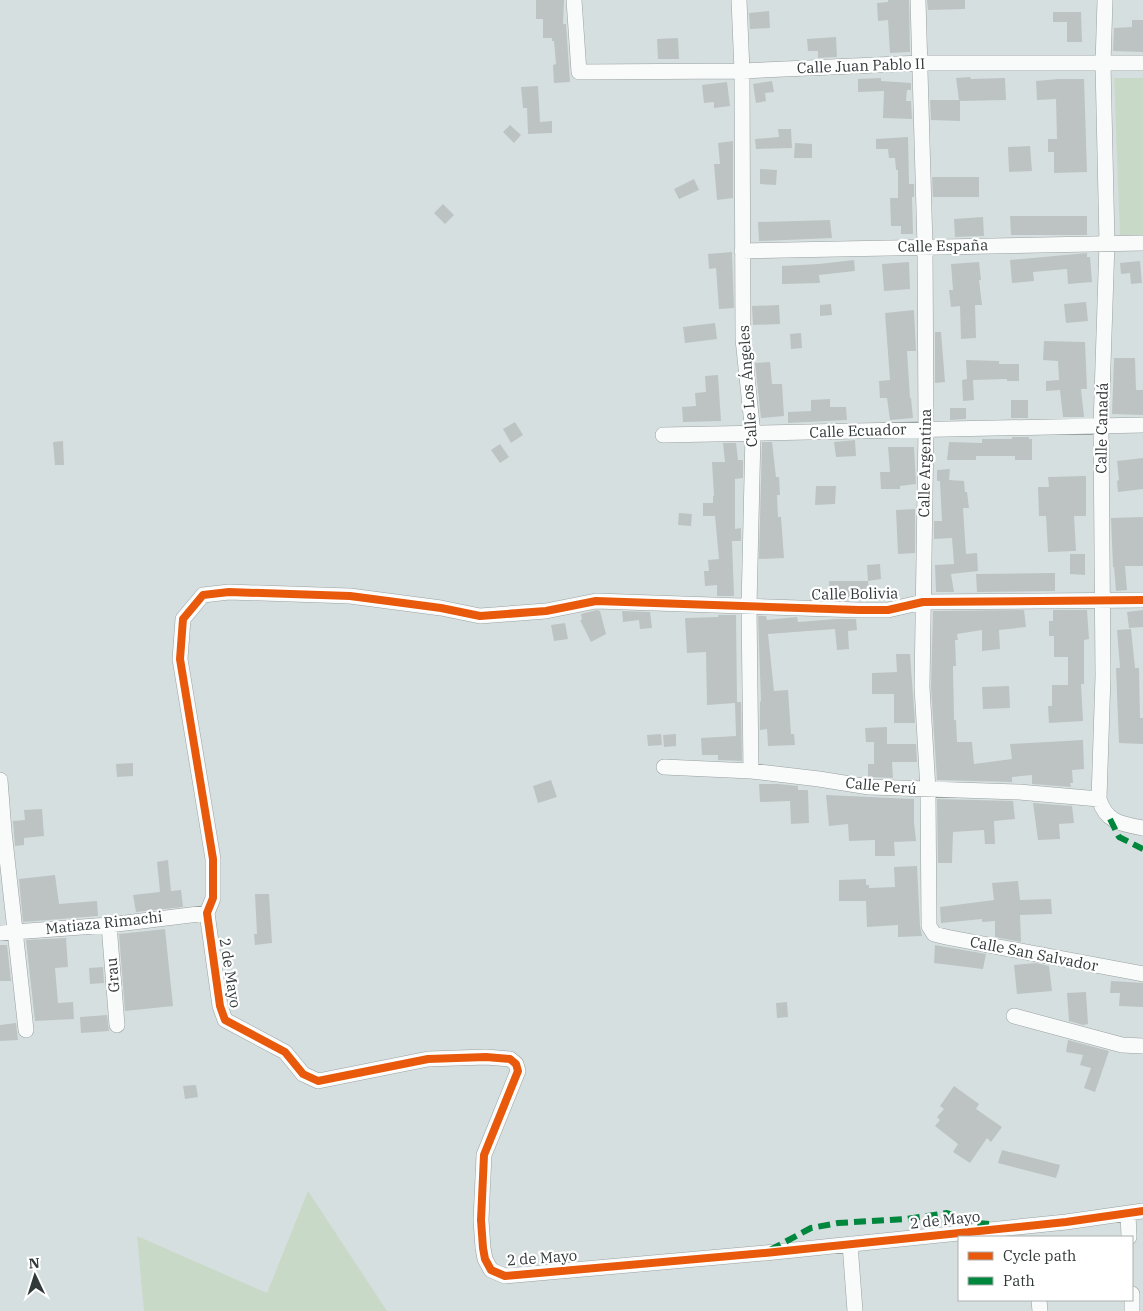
<svg xmlns="http://www.w3.org/2000/svg" width="1143" height="1311" viewBox="0 0 1143 1311" font-family="'IBM Plex Serif',serif">
  <style>
    .green { fill: #c9d9c8 }
    .building { fill: #bdc3c2 }
    .lines { fill: none; stroke-linecap: round; stroke-linejoin: round }
    .minor-casing { stroke: #99a0a0; stroke-width: 16 }
    .minor { stroke: #f9fafa; stroke-width: 15 }
    .quiet { stroke: #00873e; stroke-width: 6; stroke-dasharray: 12 6; stroke-linecap: butt }
    .cycleway-casing { stroke: #fff; stroke-width: 11 }
    .cycleway { stroke: #e8590c; stroke-width: 8 }
    .labels { text-anchor: middle; stroke-width: 4.5; stroke-linejoin: round; paint-order: stroke }
    .street-label { font-size: 15px; fill: #323939; stroke: #fff }
  </style>
  <rect width="100%" height="100%" fill="#d6dfdf"/>
  <!-- green -->
  <path class="green" d="M1114,78H1143V235H1120Z
    M308,1191L387,1311H144L137,1236L267,1293Z"/>
  <!-- building -->
  <path class="building" d="M536,0H564L563,24H566L570,82L554,83L553,65L556,64L554,41H552V38H543V19H536Z
    M888,0H909L910,52L890,53L888,20L878,21L877,3L888,2Z
    M927,0H965V9L928,10Z
    M769,11L770,28L750,29L749,13Z
    M1053,12H1081L1082,42H1067V22H1053Z
    M1132,20H1143V52L1113,51L1114,28L1132,27Z
    M836,37L837,57L818,58V51H808L807,39Z
    M678,38L679,59H658L657,39Z
    M970,77L971,79L1005,78L1006,100L960,101V121L931,120L930,100H959L956,78Z
    M881,78V81L911,83V90H907L906,101H911L912,119L883,118L884,91L858,92V79Z
    M1058,79H1084L1087,172L1054,173V152H1048V139H1057L1056,99L1037,100L1036,81Z
    M772,81L774,92L765,93L766,101L756,103L753,84Z
    M727,82L730,106L714,108V102L704,103L702,85Z
    M538,86L540,122L552,121V133L528,134L527,108H523L521,87Z
    M510,125L521,135L514,143L503,132Z
    M778,129H791L792,148L756,149L755,139L779,137Z
    M908,137L909,184H914V197H912L913,234H901V226H891L890,198H898V170H896L895,158H889L888,149H876V139Z
    M733,141V198L717,200L714,164H720L718,143Z
    M795,143L812,144V158H794Z
    M1030,146L1032,171L1009,172L1008,147Z
    M760,169L777,170L776,185L760,184Z
    M932,177H979V197H933Z
    M694,179L699,190L679,199L674,189Z
    M443,204L454,215L445,224L434,213Z
    M1010,216H1087V235H1011Z
    M983,217L984,236L955,237L954,219Z
    M830,220L832,238L759,241L758,222Z
    M732,252L734,308L719,309L716,268L709,269L708,254Z
    M1087,253V257H1090L1092,282L1068,284L1067,269L1033,272L1034,281L1012,283L1010,260Z
    M854,260L855,271L819,275L820,283L782,284V266L819,264Z
    M1140,261L1142,283L1131,284L1130,273L1121,274L1120,263Z
    M909,262L910,289L884,291L882,264Z
    M979,262L981,280H979L982,305H975L976,338L961,339L960,306L951,307L949,290H953L951,264Z
    M1086,302L1088,321L1066,323L1064,304Z
    M831,304L832,315L820,316V305Z
    M779,305L780,324L753,325L752,306Z
    M914,310L916,351H907L910,398H911L913,418L890,420L887,398H880L879,381L890,380L885,313Z
    M715,323L717,339L685,343L683,327Z
    M935,332H941L945,382L935,383Z
    M801,333L802,348L791,349L790,334Z
    M1044,341L1085,342L1087,389H1081L1084,417H1063L1060,390L1046,391V381L1059,380L1058,361L1043,360Z
    M1114,358H1135L1136,390H1143V415L1112,414Z
    M966,360L999,361V364H1019V381H1007V379L973,380L974,400L963,401L962,380L967,379Z
    M770,362L772,384H782L784,416L761,418L755,363Z
    M718,375L721,421L683,422L682,407L696,406L695,393L706,392L705,376Z
    M830,399V407H846L847,420L788,423V412L811,411V400Z
    M1011,400H1028V418H1011Z
    M950,408H966V419L950,420Z
    M515,422L523,435L511,443L503,429Z
    M1012,437H1029V439H1032V460H1015V456H976V460H947L949,442L982,443V439H1012Z
    M855,440L856,456L836,457L834,442Z
    M63,441L64,465H55L53,442Z
    M762,442H772L776,477H779L780,495H777L778,517H781L784,558L759,559Z
    M723,443H736L738,460H743V478L735,479V529L741,528V541H732L734,596H717V585L705,586L704,571H709L708,560L719,559L715,516H703V503H713V496H714L712,462H725Z
    M500,444L509,457L500,463L491,450Z
    M888,447H914L916,484L900,486V489H881L880,472H890Z
    M1143,458V489L1118,492L1117,481L1119,480L1117,461Z
    M950,469L949,480L964,481L965,492H967L969,508H963L966,554L977,553L978,571L951,574L954,592H936L935,565L954,564L952,538L934,539V521H942L940,481H937V470Z
    M1086,476V516H1074L1076,551L1048,552L1046,516H1039L1038,487H1049L1048,477Z
    M816,486H836L835,504L815,505Z
    M915,509V553L898,554L896,510Z
    M679,513L692,514L691,526L678,525Z
    M1143,517V566H1125L1127,590L1116,591L1114,567H1113L1111,518Z
    M1070,554H1085V575L1070,574Z
    M880,564L881,579L868,581L867,565Z
    M1055,573V591L977,592L976,574Z
    M829,581H868L870,597L829,599Z
    M597,610L600,611L606,634L591,642L580,620H582L581,614Z
    M1024,610L1026,627L999,630L1000,649L982,651V630L957,634L958,640H955L956,666H953L954,720H956L957,742H972L974,764L1012,759L1010,744L1083,740L1084,769L1072,770L1073,783H1070L1071,787L1032,784V775L1012,777V782L937,780L931,687L933,611Z
    M1053,610H1087L1089,639L1084,640V684H1081L1083,721L1049,723L1048,706H1052V685H1068V657H1054V636H1049V621H1053Z
    M1143,610V627L1129,628L1127,612Z
    M622,611L650,612L652,628L640,629L639,620L623,622Z
    M718,615H736L737,702H741L742,761L718,760V755H702L701,738L736,736L735,703L707,705L706,652L687,653L685,618L718,617Z
    M758,616H766L767,620L797,617L798,622L836,619H856L857,630L848,631L849,649L837,650L835,629L768,634L774,691L788,690L791,734H794L795,745L768,746L767,729L760,730V702L761,701Z
    M565,623L568,639L554,641L551,625Z
    M1131,629L1135,668H1139L1140,718H1143V744L1119,743L1116,668H1120L1117,630Z
    M896,654H910L915,723H894V694H872V673L897,672Z
    M1009,686L1010,708L983,709L982,687Z
    M887,727V744H916L917,762H892L893,778L868,777V764H874V742H866L865,728Z
    M661,734L662,745L648,746L647,735Z
    M676,734V746L664,747L663,735Z
    M133,763V776L117,777L116,764Z
    M551,780L557,797L538,803L533,786Z
    M759,784H779L798,786V790H808L809,823L791,824L790,801L760,802Z
    M826,795L914,799V822L916,841L894,842L895,856H875V840L849,841L848,824L829,826Z
    M937,799L1013,801L1015,819L994,821L995,844H985L984,830L953,832L952,863H938Z
    M1033,803L1072,806L1074,823L1059,824L1060,839L1038,840Z
    M42,809L44,836L24,838V845L15,846L13,821L25,820L24,810Z
    M168,860L171,891L181,890L183,907L136,912L133,895L160,892L157,862Z
    M917,866L920,926L922,936L898,937V925L867,927L866,901H839V880L866,879V885H869V888L895,887L894,867Z
    M55,875L59,904L97,901L98,916L23,922L19,879Z
    M1018,881L1020,900L1051,899L1052,914L1020,915L1021,942L995,937V921L982,922V919L941,923L940,907L994,900L992,883Z
    M255,894H269L272,943L255,945L254,934H257Z
    M165,929L173,1006L125,1011L119,934Z
    M66,938L68,967L55,968L58,1003L73,1002L74,1019L35,1021L26,940Z
    M0,945H7L11,981H0Z
    M935,945L986,954L983,969L934,963Z
    M1036,963L1049,966L1052,991L1017,994L1014,965Z
    M103,967L104,983L90,984L89,968Z
    M1111,981L1143,983V1007L1119,1006L1120,993H1110Z
    M1086,992L1088,1024L1083,1025L1069,1021L1067,993Z
    M787,1002L788,1017L777,1018L776,1003Z
    M107,1015L109,1031L81,1033L80,1017Z
    M16,1023L18,1040L0,1041V1025Z
    M1068,1040L1109,1051L1095,1092L1084,1088L1091,1068L1080,1065L1083,1055L1066,1052Z
    M196,1085L198,1097L185,1099L183,1086Z
    M954,1086L979,1104L976,1109L1002,1127L991,1142L987,1138L970,1163L953,1152L958,1144L935,1126L940,1120L937,1117L944,1109L940,1106Z
    M1002,1150L1060,1165L1056,1178L998,1163Z"/>
  <g class="lines">
    <defs>
      <path id="minor" d="M574,0L579,72L742,71L921,63H1143
        M739,0L742,71L743,339L753,434L749,607L751,771
        M918,0L925,246L926,429L922,687L928,790L929,926L934,934L946,937L1143,974
        M1105,0L1103,64L1107,243L1101,426L1103,676L1099,799C1106,822 1121,824 1143,828
        M742,251L1143,243
        M663,435L1143,425
        M1143,600L923,602L888,610H859L596,601L546,611L480,616L441,608L350,596L229,592L203,595L183,619L180,659L213,859V898L207,913L220,1006L225,1020L285,1052L303,1074L318,1081L428,1059L486,1057L510,1059L516,1064L518,1071L484,1155L481,1220L483,1248L485,1259L491,1270L505,1276L765,1253L1066,1222L1143,1211
        M664,767L751,771L819,779L869,787L1019,792L1099,799
        M0,780L4,831L26,1030
        M109,925L117,1025
        M0,933L109,925L207,913
        M1014,1016L1122,1045L1143,1046
        M1128,1214L1129,1237
        M850,1244L855,1311
        M1132,1294V1311
        M1039,1300L1040,1311"/>
    </defs>
    <!-- minor casing -->
    <use href="#minor" class="minor-casing"/>
    <!-- minor -->
    <use href="#minor" class="minor"/>
    <!-- quiet -->
    <path class="quiet" d="M1110,819L1119,837L1143,849
      M770,1250L811,1228L838,1223L906,1219L947,1213L978,1223L989,1224"/>
    <defs>
      <path id="cycleway" d="M1143,600L923,602L888,610H859L596,601L546,611L480,616L441,608L350,596L229,592L203,595L183,619L180,659L213,859V898L207,913L220,1006L225,1020L285,1052L303,1074L318,1081L428,1059L486,1057L510,1059L516,1064L518,1071L484,1155L481,1220L483,1248L485,1259L491,1270L505,1276L765,1253L1066,1222L1143,1211"/>
    </defs>
    <!-- cycleway casing -->
    <use href="#cycleway" class="cycleway-casing"/>
    <!-- cycleway -->
    <use href="#cycleway" class="cycleway"/>
  </g>
  <g class="labels">
    <!-- street labels -->
    <g class="street-label">
      <text transform="translate(861 66) rotate(-2)" y="5">Calle Juan Pablo II</text>
      <text transform="translate(943 246) rotate(-1)" y="5">Calle España</text>
      <text transform="translate(748 386) rotate(-94)" y="5">Calle Los Ángeles</text>
      <text transform="translate(1102 428) rotate(-89)" y="5">Calle Canadá</text>
      <text transform="translate(858 431) rotate(-2)" y="5">Calle Ecuador</text>
      <text transform="translate(925 463) rotate(-89)" y="5">Calle Argentina</text>
      <text transform="translate(855 594) rotate(-1)" y="5">Calle Bolivia</text>
      <text transform="translate(881 786) rotate(5)" y="5">Calle Perú</text>
      <text transform="translate(104 923) rotate(-6)" y="5">Matiaza Rimachi</text>
      <text transform="translate(1034 954) rotate(11)" y="5">Calle San Salvador</text>
      <text transform="translate(230 973) rotate(81)" y="5">2 de Mayo</text>
      <text transform="translate(113 975) rotate(-95)" y="5">Grau</text>
      <text transform="translate(945 1220) rotate(-6)" y="5">2 de Mayo</text>
      <text transform="translate(542 1258) rotate(-4)" y="5">2 de Mayo</text>
    </g>
  </g>
  <!-- legend -->
  <rect x="958" y="1236" width="175" height="65" fill="#ffffff" stroke="#adb0b0"/>
  <rect x="968" y="1252" width="25" height="8" fill="#e8590c" stroke="#adb0b0"/>
  <text x="1003" y="1261" font-size="15" fill="#323939">Cycle path</text>
  <rect x="968" y="1277" width="25" height="8" fill="#00873e" stroke="#adb0b0"/>
  <text x="1003" y="1286" font-size="15" fill="#323939">Path</text>
  <!-- north arrow -->
  <g transform="translate(35 1276) rotate(356)" stroke="#ffffff" stroke-width="4" paint-order="stroke">
  <path d="M0-4L9 19L0 12L-9 19Z" fill="#323939"/>
  <text y="-8" font-size="14" font-weight="bold" text-anchor="middle" fill="#323939">N</text>
  </g>
</svg>
